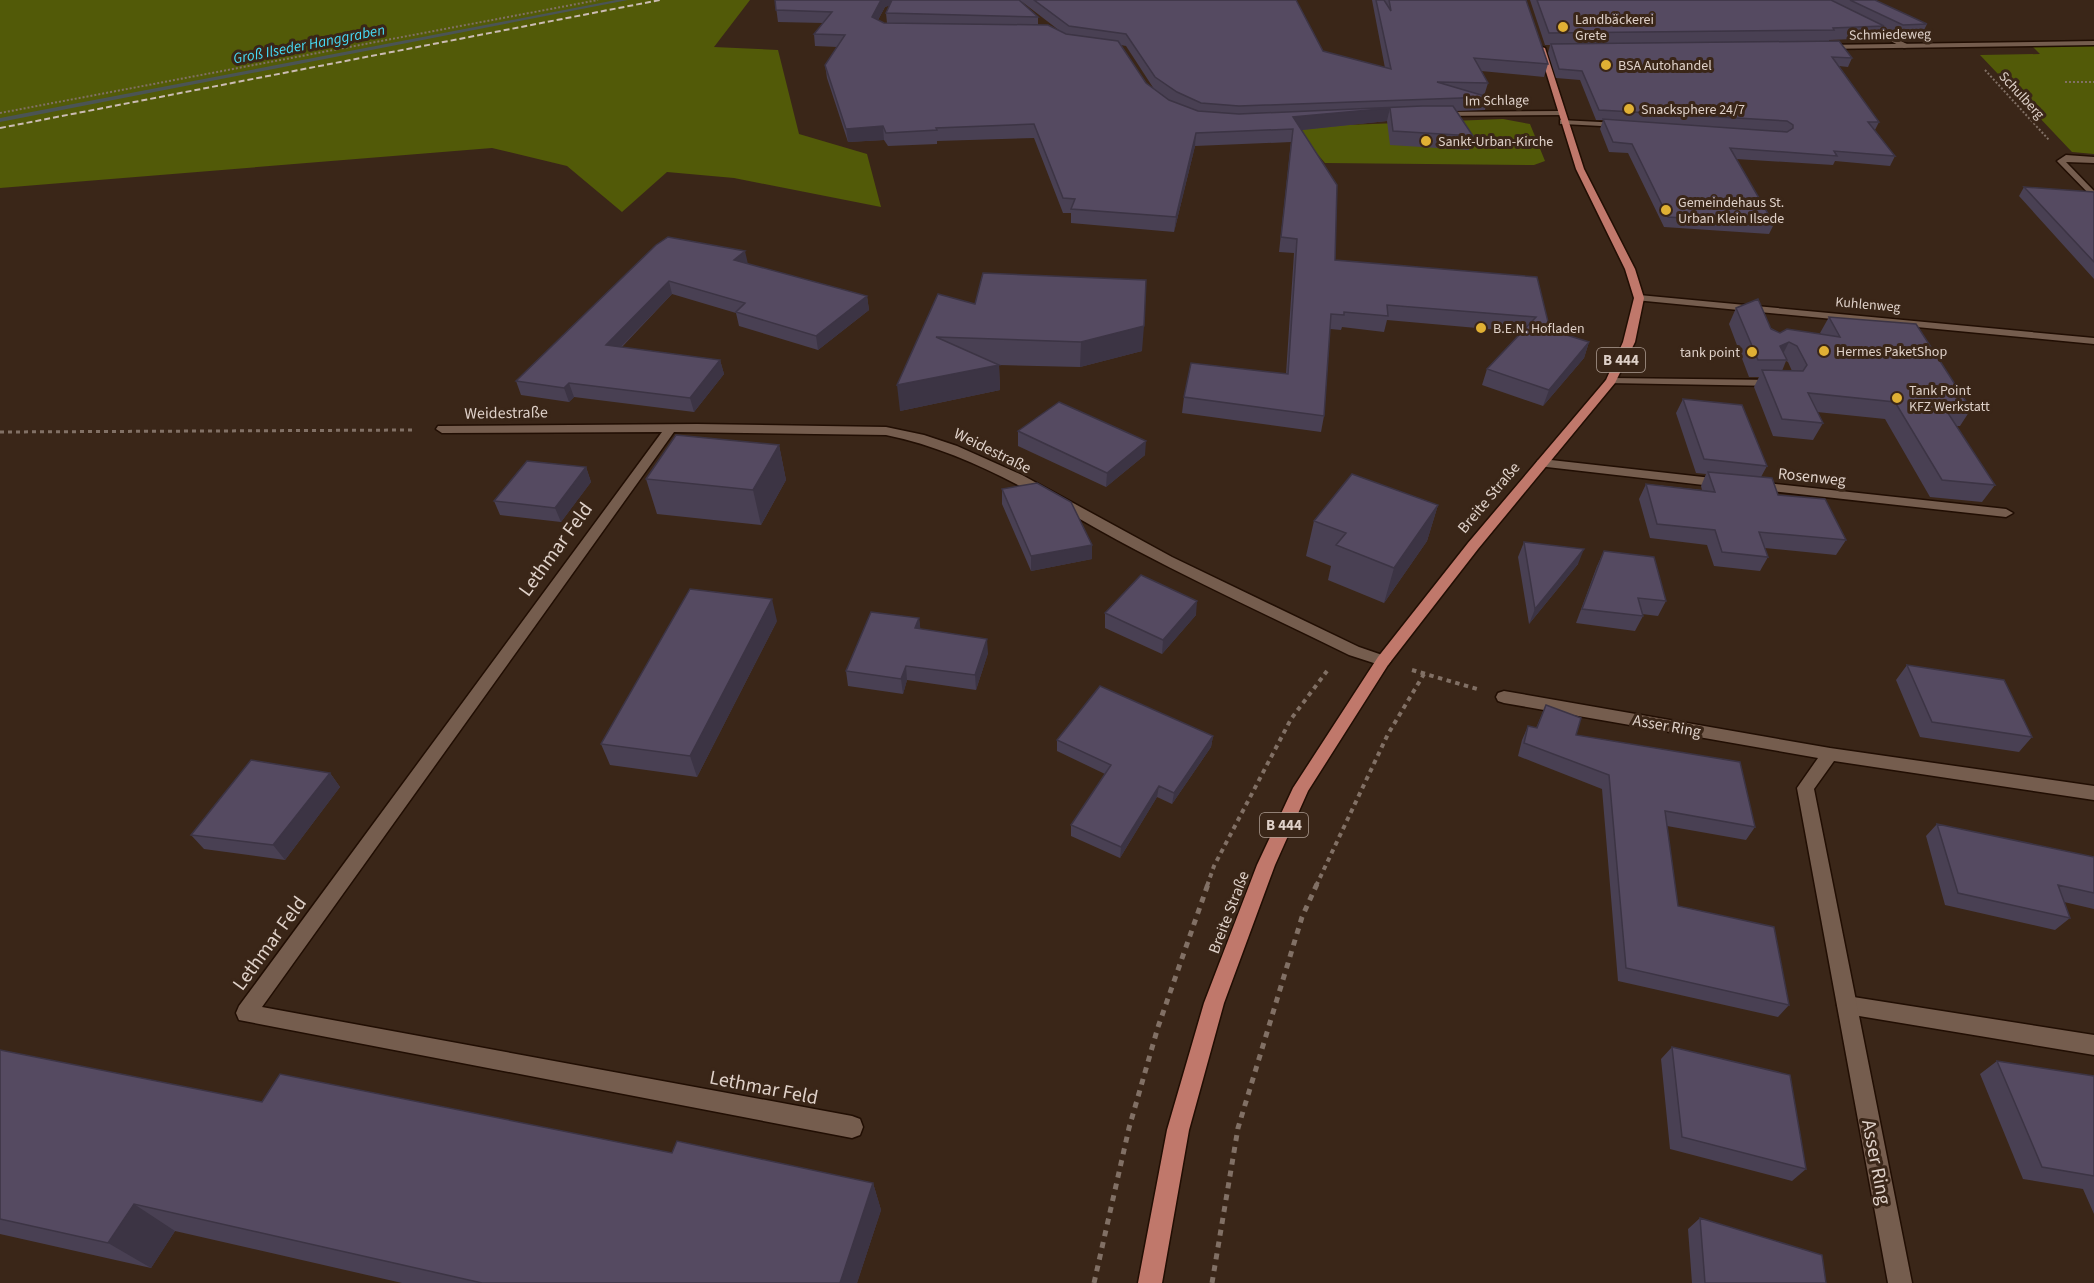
<svg xmlns="http://www.w3.org/2000/svg" width="2094" height="1283" viewBox="0 0 2094 1283" font-family="'Source Sans 3',sans-serif">
  <style>
    .green { fill: #525a08 }
    .lines { fill: none; stroke-linecap: round; stroke-linejoin: round }
    .stream { fill: #4b5454; fill-rule: evenodd }
    .lane-casing { stroke: #210e03; stroke-width: 3 }
    .street-casing { stroke: #210e03; stroke-width: 3 }
    .primary-casing { stroke: #210e03; stroke-width: 3 }
    .path-far3 { stroke: #817065; stroke-width: 2; stroke-dasharray: 2 2; stroke-linecap: butt }
    .path-far2 { stroke: #817065; stroke-width: 3; stroke-dasharray: 4 4; stroke-linecap: butt }
    .path-far1 { stroke: #817065; stroke-width: 4; stroke-dasharray: 4.5 4.5; stroke-linecap: butt }
    .path { stroke: #817065; stroke-width: 5; stroke-dasharray: 6 6; stroke-linecap: butt }
    .lane { fill: #755d4e; fill-rule: evenodd }
    .street { fill: #755d4e; fill-rule: evenodd }
    .primary { fill: #c0786b; fill-rule: evenodd }
    .rail { stroke: #cbbcb3; stroke-width: 2; stroke-dasharray: 6 3; stroke-linecap: butt }
    .wall { fill: #494053; fill-rule: evenodd }
    .shaded-wall { fill: #3c3444 }
    .building { fill: #554a61; stroke: #3c3444; stroke-width: 1.5 }
    .poi-dot { fill: #e0b034; stroke: #3a2618; stroke-width: 2 }
    .labels { text-anchor: middle; stroke-width: 6; stroke-linejoin: round; paint-order: stroke }
    .far-poi-label { font-size: 14px; fill: #dfd1c9; stroke: #3a2618; text-anchor: start }
    .far-street-label { font-size: 14px; fill: #dfd1c9; stroke: #3a2618 }
    .far-water-label { font-size: 15px; font-style: italic; fill: #46dbf7; stroke: #3a2618 }
    .shield { fill: #3a2618; stroke: #ae9e94; stroke-width: 1.5 }
    .shield-label { font-size: 15px; font-weight: bold; fill: #dfd1c9 }
    .street-label { font-size: 16px; fill: #dfd1c9; stroke: #3a2618 }
    .near-street-label { font-size: 20px; fill: #dfd1c9; stroke: #3a2618 }
  </style>
  <rect width="100%" height="100%" fill="#3a2618"/>
  <!-- green -->
  <path class="green" d="M0,0H750L714,47L778,50L799,134L867,154L881,207L734,178L667,172L622,212L567,166L492,148L0,188Z
    M2032,46H2094V154L2072,152L1980,55L2040,54Z
    M1503,119L1530,124L1545,161L1534,165L1325,163L1294,127Z"/>
  <g class="lines">
    <!-- stream -->
    <path class="stream" d="M616,0H628L0,122V118Z"/>
    <defs>
      <path id="lane" d="M1862,24H1866L1911,46L1904,48L1862,26Z
        M1560,120L1620,123L1624,125L1620,127L1563,124H1560Z
        M1611,378L1776,380L1782,383L1776,386L1607,383L1605,381Z
        M1542,459L1721,479L1727,483L1721,487L1538,466L1536,463L1538,460Z
        M1757,482L2006,509L2013,513L2006,517L1752,489L1751,486Z
        M1847,996L2094,1035V1055L1847,1014L1840,1011L1837,1005L1840,999Z"/>
      <path id="street" d="M2094,41V45L1823,49L1819,47L1823,45Z
        M1561,111H1564V115L1438,116L1434,114L1438,112Z
        M2066,155L2094,157V163L2066,162L2094,191V199L2057,161Z
        M1639,295L2094,338V344L1635,300V296Z
        M697,424L886,427L924,435L957,446L1022,475L1172,557L1359,647L1388,657L1391,661L1388,665L1383,666L1349,655C1278,620 1206,587 1136,550C1054,507 979,454 886,435L674,432L262,1007L852,1116L860,1119L863,1127L860,1135L852,1138L239,1020L236,1013L239,1006L662,432L442,433L436,429L438,426Z
        M1504,691L1830,748L2094,786V800L1834,761L1814,789L1912,1283H1888L1797,788L1818,758L1504,703L1498,701L1496,697L1498,693Z"/>
      <path id="primary" d="M1538,46L1545,48L1584,169L1635,269L1644,298L1635,342L1615,383L1478,549L1388,665L1308,791L1275,865L1224,1003L1189,1130L1162,1283H1138L1167,1130L1204,1003L1257,865L1293,788L1378,657L1468,543L1606,380L1623,342L1634,298L1625,269L1576,169Z"/>
    </defs>
    <!-- lane casing -->
    <use href="#lane" class="lane-casing"/>
    <!-- street casing -->
    <use href="#street" class="street-casing"/>
    <!-- primary casing -->
    <use href="#primary" class="primary-casing"/>
    <!-- path-far3 -->
    <path class="path-far3" d="M1985,70L2049,140
      M2065,82H2094
      M0,113L598,0"/>
    <!-- path-far2 -->
    <path class="path-far2" d="M0,432L413,430"/>
    <!-- path-far1 -->
    <path class="path-far1" d="M1412,670L1477,689
      M1207,886L1214,866L1291,719L1327,671
      M1316,886L1388,734L1424,674"/>
    <!-- path -->
    <path class="path" d="M1094,1283L1129,1128L1158,1027L1208,884
      M1212,1283L1238,1128L1302,917L1317,884"/>
    <!-- lane -->
    <use href="#lane" class="lane"/>
    <!-- street -->
    <use href="#street" class="street"/>
    <!-- primary -->
    <use href="#primary" class="primary"/>
    <!-- rail -->
    <path class="rail" d="M0,128L660,0"/>
  </g>
  <!-- wall -->
  <path class="wall" d="M775,0H1296L1323,51L1385,68L1372,0H1526L1548,64L1544,77L1481,71L1488,83L1484,96L1488,97L1485,110L1456,111L1473,136L1469,150L1390,145L1387,121L1301,130L1335,260L1537,277L1550,330L1589,342L1584,358L1543,406L1482,385L1487,369L1522,332L1387,320L1384,332L1342,327L1341,330L1330,329L1324,416L1321,432L1182,413L1184,397L1286,374L1294,253L1279,252L1291,142L1195,146L1174,232L1071,223V213H1063L1034,138L937,141V144L888,146L884,140L848,142L827,78L825,65L837,47L815,46L814,34L823,23L778,22ZM1021,1L1060,31L1038,25V17ZM890,5L886,13L887,23H884L878,20L885,7ZM1121,45L1126,46L1154,89L1146,83Z
    M1530,0H1875L1927,24L1921,36L1897,37L1882,30L1879,38L1829,40V41L1852,58L1848,67L1839,66L1879,122L1875,130L1895,156L1890,166L1835,161L1833,165L1736,159L1774,224L1769,234L1664,227L1628,153L1609,152L1600,129L1603,120H1596L1580,80L1556,78L1548,53L1550,45H1545ZM1719,127L1783,131H1784Z
    M2024,187L2094,192V279L2019,196Z
    M656,245L748,264L867,296L869,310L818,350L739,326L736,313L672,294L622,347L720,360L724,374L694,412L574,397L569,402L521,395L516,381Z
    M938,294L1142,351L1080,367L999,365L1000,390L900,411Z
    M1736,308L1780,333L1821,334L1820,333L1829,317L1971,409L1960,426H1956L1995,485L1982,502L1930,497L1885,419L1817,412L1823,423L1813,440L1773,436L1754,387L1759,377H1749L1729,324ZM1786,361L1788,362L1792,371H1782Z
    M1683,399L1767,466L1761,477L1778,495L1846,540L1836,555L1765,548L1768,557L1760,571L1714,566L1707,545L1650,538L1639,499L1646,484L1702,490L1701,486L1706,474L1696,473L1676,413Z
    M1018,431L1145,455L1106,487L1018,446Z
    M779,445L786,480L761,525L657,514L646,479Z
    M586,467L591,482L561,522L500,515L494,501Z
    M1002,489L1092,545V559L1031,571L1002,504Z
    M1438,505L1427,541L1384,603L1328,580L1331,566L1306,556L1314,521Z
    M1524,542L1578,564L1529,624L1518,557Z
    M1604,551L1666,601L1658,616L1642,614L1643,616L1635,631L1576,623L1597,566Z
    M1105,613L1196,615L1162,654L1105,628Z
    M919,618L920,629L988,653L976,690L907,680L903,694L848,686L846,671Z
    M777,621L697,777L610,765L601,744Z
    M1907,665L2032,737L2019,752L1920,737L1896,680Z
    M1546,705L1576,735L1755,827L1746,840L1667,826L1678,906L1789,1005L1778,1017L1618,981L1602,789L1518,756L1522,740L1528,726L1536,728Z
    M1213,736L1211,747L1172,804L1157,797L1120,858L1071,836V825L1105,774L1057,751V740Z
    M330,773L340,787L285,860L204,849L191,835Z
    M1937,824L2094,857V909L2064,902L2070,918L2055,930L1945,905L1926,836Z
    M1672,1047L1806,1169L1792,1181L1670,1149L1661,1059Z
    M0,1050L262,1102L672,1153L873,1183L881,1210L857,1283H402L175,1231L151,1268L0,1234Z
    M1997,1061L2094,1076V1214L2083,1189L2023,1179L1980,1074Z
    M1700,1218L1826,1283H1692L1688,1229Z"/>
  <!-- shaded-wall -->
  <path class="shaded-wall" d="M881,0H901V2L885,7L873,29L872,17Z
    M1390,108L1387,121L1293,131V117Z
    M883,126L884,140L848,142L846,129Z
    M1196,133L1195,146L1174,232L1176,217Z
    M745,251L748,264L734,260Z
    M669,281L672,294L610,358L606,345Z
    M867,296L869,310L818,350L816,336Z
    M1144,326L1142,351L1080,367L1081,342Z
    M1589,342L1584,358L1543,406L1549,390Z
    M1789,342L1781,358L1780,346Z
    M720,360L724,374L694,412L690,398Z
    M999,365L1000,390L900,411L897,385Z
    M569,383L574,397L569,402L564,388Z
    M1146,441L1145,455L1106,487L1107,473Z
    M779,445L786,480L761,525L753,490Z
    M586,467L591,482L561,522L555,508Z
    M1438,505L1427,541L1384,603L1394,568Z
    M1092,545V559L1031,571V556Z
    M1584,549L1578,564L1529,624L1535,609Z
    M772,599L777,621L697,777L690,756Z
    M1197,601L1196,615L1162,654L1163,640Z
    M919,618L921,633L915,628Z
    M987,639L988,653L976,690L975,675Z
    M906,666L907,680L903,694L901,679Z
    M1213,736L1211,747L1172,804L1174,793Z
    M330,773L340,787L285,860L273,845Z
    M1159,786L1157,797L1120,858L1121,847Z
    M873,1183L881,1210L857,1283H840Z
    M134,1204L175,1231L151,1268L108,1243Z"/>
  <!-- building -->
  <path class="building" d="M775,0H881L872,17L884,23L1048,25L1066,34L1118,41L1146,83L1169,100L1198,111L1239,114L1422,106H1453L1473,136L1393,131L1390,108L1293,117L1337,185L1335,260L1537,277L1550,330L1589,342L1549,390L1487,369L1536,317L1387,305L1388,316L1344,312V315L1331,314L1324,416L1184,397L1191,363L1288,374L1297,239L1281,237L1293,129L1196,133L1176,217L1071,209L1075,199L1063,198L1034,124L936,128L937,130L886,133L883,126L846,129L825,65L845,35L814,34L832,12L776,10Z
    M892,0H1019L1038,17L886,13Z
    M1034,0H1296L1323,51L1391,69L1376,0H1384L1391,11L1389,0H1526L1548,64L1474,58L1488,83L1437,82L1488,97L1239,106L1201,103L1177,92L1155,77L1126,34L1069,26Z
    M1537,0H1831L1884,26L1833,28L1834,30L1549,33Z
    M1850,0H1875L1927,24L1903,25Z
    M1839,41L1852,58L1832,57L1879,122H1868L1895,156L1834,151L1837,156L1730,148L1774,224L1668,217L1632,144L1613,142L1603,119L1787,132L1793,128V125L1787,121L1599,110L1582,71L1559,69L1551,44Z
    M2024,187L2094,192V262Z
    M668,237L745,251L734,260L867,296L816,336L736,312L745,303L669,281L606,345L720,360L690,398L569,383L564,388L516,381L656,245Z
    M983,273L1146,280L1144,326L1081,342L936,337L999,365L897,385L938,294L975,304Z
    M1758,299L1771,329L1780,333L1787,329L1840,337L1829,317L1916,324L1971,409L1944,407L1995,485L1942,480L1895,402L1808,393L1823,423L1782,419L1762,370L1803,371L1807,365L1797,346L1789,342L1780,346L1787,360H1758L1736,308Z
    M1683,399L1742,405L1767,466L1704,459Z
    M1059,402L1146,441L1107,473L1018,431Z
    M676,435L779,445L753,490L646,479Z
    M527,461L586,467L555,508L494,501Z
    M1708,472L1772,478L1778,495L1825,499L1846,540L1759,532L1768,557L1722,552L1715,530L1657,524L1646,484L1715,492Z
    M1352,474L1438,505L1394,568L1336,545L1346,533L1314,521Z
    M1037,483L1071,502L1092,545L1031,556L1002,489Z
    M1524,542L1584,549L1535,609Z
    M1604,551L1654,557L1666,601L1638,598L1643,616L1582,609Z
    M1141,575L1197,601L1163,640L1105,613Z
    M690,589L772,599L690,756L601,744Z
    M871,612L919,618L915,628L987,639L975,675L906,666L901,679L846,671Z
    M1907,665L2004,680L2032,737L1932,722Z
    M1100,686L1213,736L1174,793L1159,786L1121,847L1071,825L1111,765L1057,740Z
    M1546,705L1581,718L1576,735L1740,762L1755,827L1665,811L1678,906L1774,927L1789,1005L1626,968L1609,775L1524,743L1528,726L1537,728Z
    M251,760L330,773L273,845L191,835Z
    M1937,824L2094,857V893L2058,885L2070,918L1958,893Z
    M1672,1047L1790,1075L1806,1169L1682,1137Z
    M0,1050L262,1102L280,1074L672,1153L677,1141L873,1183L840,1283H482L134,1204L108,1243L0,1219Z
    M1997,1061L2094,1076V1176L2042,1167Z
    M1700,1218L1822,1255L1826,1283H1705Z"/>
  <!-- markers -->
  <g class="poi-dot">
    <circle cx="1563" cy="27" r="6"/>
    <circle cx="1606" cy="65" r="6"/>
    <circle cx="1629" cy="109" r="6"/>
    <circle cx="1426" cy="141" r="6"/>
    <circle cx="1666" cy="210" r="6"/>
    <circle cx="1481" cy="328" r="6"/>
    <circle cx="1824" cy="351" r="6"/>
    <circle cx="1752" cy="352" r="6"/>
    <circle cx="1897" cy="398" r="6"/>
  </g>
  <g class="labels">
    <!-- far-poi labels -->
    <g class="far-poi-label">
      <text x="1575" y="24">Landbäckerei<tspan x="1575" dy="16">Grete</tspan></text>
      <text x="1618" y="70">BSA Autohandel</text>
      <text x="1641" y="114">Snacksphere 24/7</text>
      <text x="1438" y="146">Sankt-Urban-Kirche</text>
      <text x="1678" y="207">Gemeindehaus St.<tspan x="1678" dy="16">Urban Klein Ilsede</tspan></text>
      <text x="1493" y="333">B.E.N. Hofladen</text>
      <text x="1836" y="356">Hermes PaketShop</text>
      <text x="1740" y="357" text-anchor="end">tank point</text>
      <text x="1909" y="395">Tank Point<tspan x="1909" dy="16">KFZ Werkstatt</tspan></text>
    </g>
    <!-- far-street labels -->
    <g class="far-street-label">
      <text transform="translate(1890 34) rotate(-1)" y="5">Schmiedeweg</text>
      <text transform="translate(2022 95) rotate(47)" y="5">Schulberg</text>
      <text transform="translate(1497 100) rotate(-1)" y="5">Im Schlage</text>
      <text transform="translate(1868 304) rotate(5)" y="5">Kuhlenweg</text>
    </g>
    <!-- far-water labels -->
    <g class="far-water-label">
      <text transform="translate(309 44) rotate(-11)" y="5">Groß Ilseder Hanggraben</text>
    </g>
    <!-- shield labels -->
    <g class="shield">
      <rect x="1597" y="348" width="48" height="24" rx="4.5"/>
      <rect x="1260" y="813" width="48" height="24" rx="4.5"/>
    </g>
    <g class="shield-label">
      <text x="1621" y="365">B 444</text>
      <text x="1284" y="830">B 444</text>
    </g>
    <!-- street labels -->
    <g class="street-label">
      <text transform="translate(506 412) rotate(-1)" y="6">Weidestraße</text>
      <text transform="translate(993 450) rotate(26)" y="6">Weidestraße</text>
      <text transform="translate(1812 476) rotate(6)" y="6">Rosenweg</text>
      <text transform="translate(1488 497) rotate(-50)" y="6">Breite Straße</text>
      <text transform="translate(1667 725) rotate(10)" y="6">Asser Ring</text>
      <text transform="translate(1228 912) rotate(-69)" y="6">Breite Straße</text>
    </g>
    <!-- near-street labels -->
    <g class="near-street-label">
      <text transform="translate(555 549) rotate(-54)" y="7">Lethmar Feld</text>
      <text transform="translate(269 943) rotate(-54)" y="7">Lethmar Feld</text>
      <text transform="translate(764 1087) rotate(11)" y="7">Lethmar Feld</text>
      <text transform="translate(1877 1162) rotate(79)" y="7">Asser Ring</text>
    </g>
  </g>
</svg>
